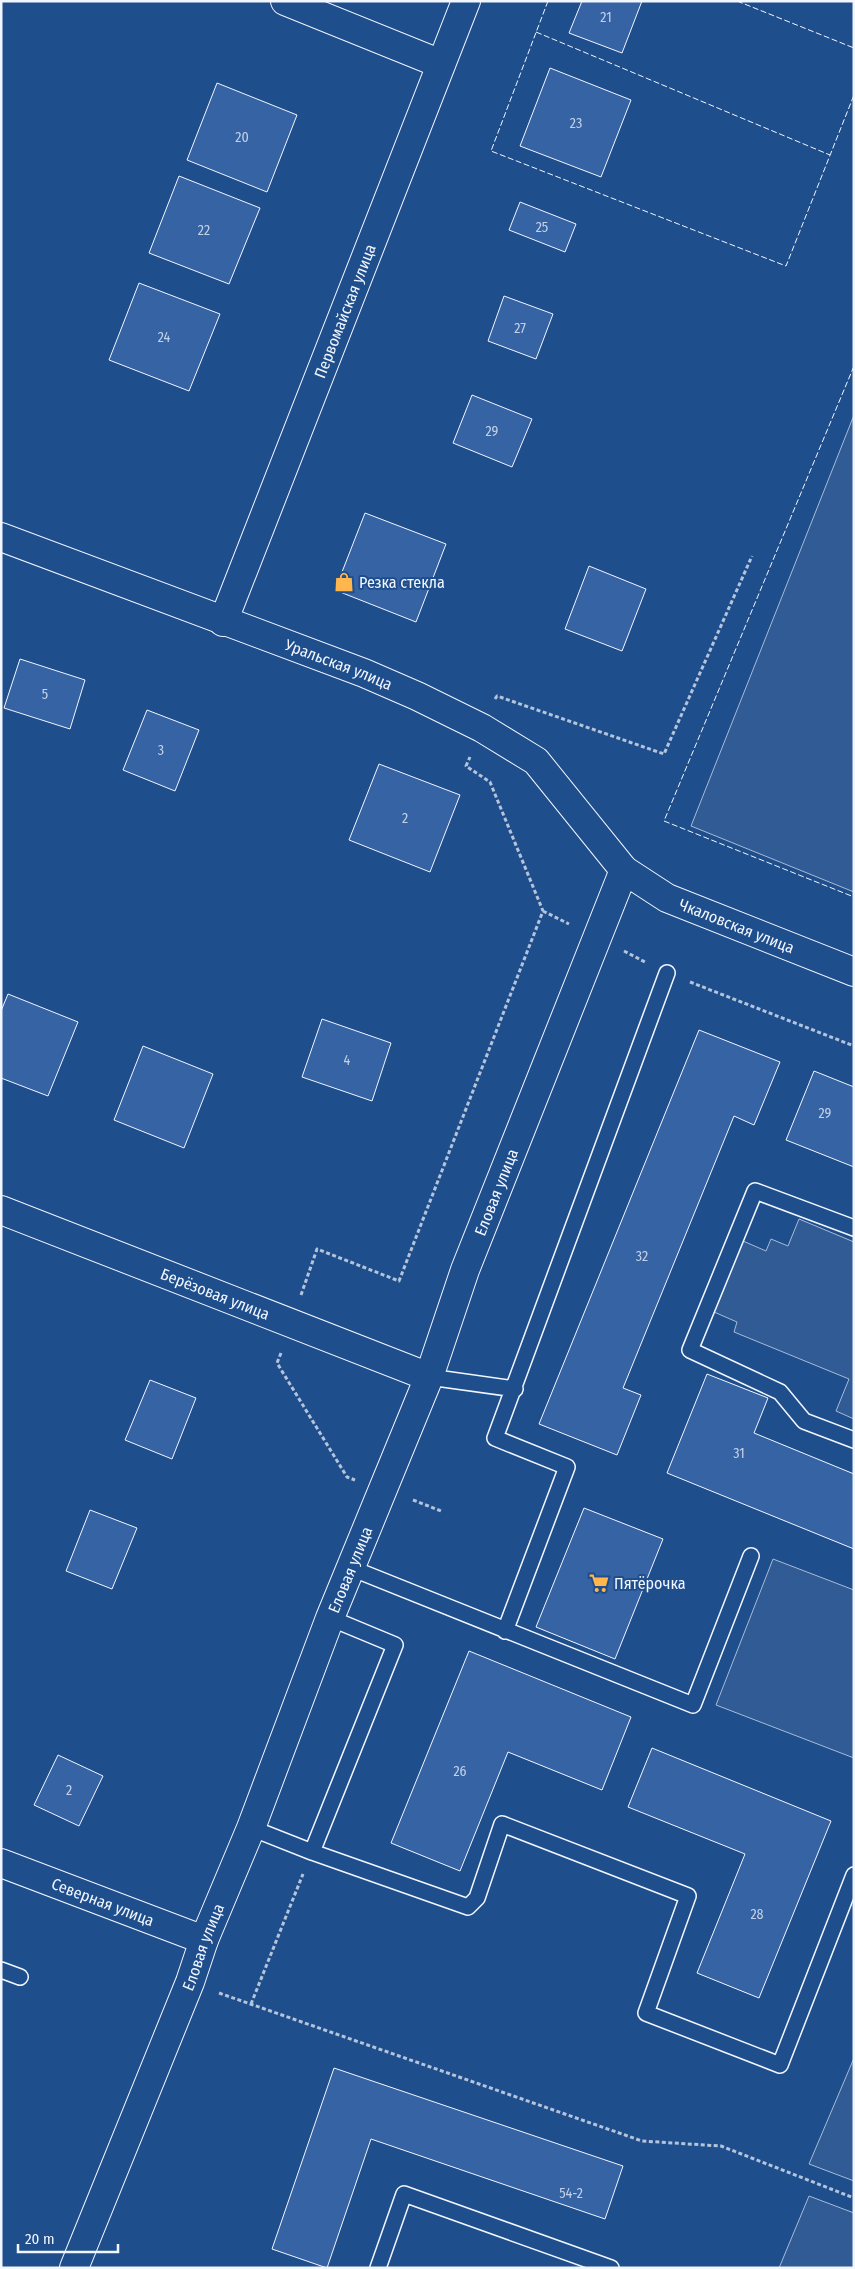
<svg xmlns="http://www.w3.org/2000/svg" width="855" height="2269" viewBox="0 0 855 2269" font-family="'Fira Sans Condensed',sans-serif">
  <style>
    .built { fill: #305b95; stroke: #a8bbd7 }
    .building { fill: #3563a3; stroke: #f2f6ff }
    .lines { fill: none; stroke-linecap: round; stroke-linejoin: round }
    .lane-casing { stroke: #f2f6ff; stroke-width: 18 }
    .street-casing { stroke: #f2f6ff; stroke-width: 30 }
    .secondary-casing { stroke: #f2f6ff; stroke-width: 30 }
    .path { stroke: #b3c4dc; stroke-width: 3; stroke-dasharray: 4 2.5; stroke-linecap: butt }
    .lane { stroke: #1f4e8c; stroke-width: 15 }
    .street { stroke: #1f4e8c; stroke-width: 28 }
    .secondary { stroke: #1f4e8c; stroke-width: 28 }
    .fence { stroke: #f2f6ff; stroke-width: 1; stroke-dasharray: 6 2.5; stroke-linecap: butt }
    .labels { text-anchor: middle; stroke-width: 4; stroke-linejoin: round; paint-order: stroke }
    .number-label { font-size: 14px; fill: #c3d1e8 }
    .street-label { font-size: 16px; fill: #f2f6ff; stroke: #1f4e8c }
    .poi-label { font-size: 16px; fill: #f2f6ff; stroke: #1f4e8c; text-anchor: start }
  </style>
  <rect width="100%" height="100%" fill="#1f4e8c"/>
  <!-- built -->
  <path class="built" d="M854,415V892L691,826Z
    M799,1219L854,1242V1419L836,1411L849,1379L734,1332L737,1322L714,1312L743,1241L766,1251L771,1239L788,1246Z
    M773,1559L854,1590V1758L716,1705Z
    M854,2058V2181L809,2164Z
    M809,2196L854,2213V2268H779Z"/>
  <!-- building -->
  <path class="building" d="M582,1H642L622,53L569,33Z
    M550,68L631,100L601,177L520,146Z
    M217,83L297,115L267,192L187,160Z
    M179,176L260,208L229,284L149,253Z
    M520,202L576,224L565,252L509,230Z
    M139,283L220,314L189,391L109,360Z
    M504,296L553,314L536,359L488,341Z
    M472,395L532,419L512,467L453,443Z
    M365,513L446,544L416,622L335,590Z
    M589,566L646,589L622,651L565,629Z
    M20,659L85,680L70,729L4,708Z
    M147,710L199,730L175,791L123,770Z
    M379,764L460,795L430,872L349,840Z
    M8,994L78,1022L48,1096L1,1078V1011Z
    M322,1019L391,1043L372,1101L302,1077Z
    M699,1030L780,1062L754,1125L734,1116L623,1388L641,1395L617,1455L539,1424Z
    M143,1046L213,1074L184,1148L114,1120Z
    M814,1071L854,1087V1167L786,1140Z
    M707,1374L768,1398L754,1433L854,1474V1549L667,1473Z
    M150,1380L196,1398L172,1459L125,1440Z
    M584,1508L663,1539L615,1659L536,1627Z
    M90,1510L137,1528L112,1589L66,1571Z
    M469,1651L631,1717L602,1790L508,1752L460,1871L391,1843Z
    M652,1748L831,1821L759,1998L697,1973L745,1854L628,1807Z
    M58,1755L103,1776L79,1826L34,1805Z
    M334,2068L623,2166L605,2219L371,2139L327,2268L272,2249Z"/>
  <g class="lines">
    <defs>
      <path id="lane" d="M854,1228L755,1191L690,1350L780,1392L804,1421L854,1440
        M429,1377L515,1389
        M351,1568L693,1705L751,1556
        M505,1631L567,1467L495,1438L667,973
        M251,1828L312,1852L395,1645L330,1618
        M312,1852L468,1907L477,1898L502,1824L688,1896L646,2013L780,2065L854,1875
        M1,1970L20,1977
        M378,2268L404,2194L611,2268"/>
      <g id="street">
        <path d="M285,1L441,64"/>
        <path id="s1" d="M1,537L364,673L417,696L482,728L536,761L624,870"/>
        <path id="s2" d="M223,622L466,1"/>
        <path id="s3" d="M1,1863L204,1940"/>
      </g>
      <g id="secondary">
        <path id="s4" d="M1,1210L429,1377"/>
        <path id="s5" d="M74,2268L190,1982L204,1940L251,1828L330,1618L429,1377L465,1270L624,870L667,898L854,972"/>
      </g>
    </defs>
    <!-- lane casing -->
    <use href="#lane" class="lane-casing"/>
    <!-- street casing -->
    <use href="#street" class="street-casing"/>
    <!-- secondary casing -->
    <use href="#secondary" class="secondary-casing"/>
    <!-- path -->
    <path class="path" d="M495,699L497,696L664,754L752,556
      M543,911L569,924
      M624,951L645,962
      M690,982L854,1046
      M301,1295L317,1249L399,1281L543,911L490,782L466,766L470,757
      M281,1353L277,1363L347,1477L355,1480
      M413,1500L441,1511
      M219,1993L642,2141L721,2146L854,2198
      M251,2004L303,1874"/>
    <!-- lane -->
    <use href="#lane" class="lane"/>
    <!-- street -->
    <use href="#street" class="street"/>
    <!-- secondary -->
    <use href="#secondary" class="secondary"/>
    <!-- fence -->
    <path class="fence" d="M548,1L491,151L786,266L854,95
      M737,1L854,48
      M536,32L830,155
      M854,366L664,821L854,897"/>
  </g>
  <!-- icons -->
  <defs>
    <symbol id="shop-bare" viewBox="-9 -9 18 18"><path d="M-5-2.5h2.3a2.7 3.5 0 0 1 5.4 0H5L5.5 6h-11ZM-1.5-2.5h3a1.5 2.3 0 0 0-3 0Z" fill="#ffb74d" stroke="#1f4e8c" stroke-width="2.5" paint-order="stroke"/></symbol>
    <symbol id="supermarket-bare" viewBox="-9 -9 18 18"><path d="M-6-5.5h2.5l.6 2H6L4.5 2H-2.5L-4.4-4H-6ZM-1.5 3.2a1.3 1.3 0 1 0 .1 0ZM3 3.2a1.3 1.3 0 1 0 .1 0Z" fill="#ffb74d" stroke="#1f4e8c" stroke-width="2.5" paint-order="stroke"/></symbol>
  </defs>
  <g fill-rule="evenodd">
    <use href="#shop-bare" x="330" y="568" width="28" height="28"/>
    <use href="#supermarket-bare" x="585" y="1569" width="28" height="28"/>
  </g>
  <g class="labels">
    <!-- number labels -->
    <g class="number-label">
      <text x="606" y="22">21</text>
      <text x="576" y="128">23</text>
      <text x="242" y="142">20</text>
      <text x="542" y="232">25</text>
      <text x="204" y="235">22</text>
      <text x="520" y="333">27</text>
      <text x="164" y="342">24</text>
      <text x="492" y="436">29</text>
      <text x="45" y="699">5</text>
      <text x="161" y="755">3</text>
      <text x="405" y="823">2</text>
      <text x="347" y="1065">4</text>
      <text x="825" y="1118">29</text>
      <text x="642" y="1261">32</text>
      <text x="739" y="1458">31</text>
      <text x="460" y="1776">26</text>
      <text x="69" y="1795">2</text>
      <text x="757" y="1919">28</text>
      <text x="571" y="2198">54-2</text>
    </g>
    <!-- street labels -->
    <g class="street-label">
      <text dy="6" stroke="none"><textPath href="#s2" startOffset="334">Первомайская улица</textPath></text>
      <text dy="6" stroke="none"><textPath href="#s1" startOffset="361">Уральская улица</textPath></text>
      <text dy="6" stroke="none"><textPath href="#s5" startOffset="1629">Чкаловская улица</textPath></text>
      <text dy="6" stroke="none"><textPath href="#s5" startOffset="1156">Еловая улица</textPath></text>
      <text dy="6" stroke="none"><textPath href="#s4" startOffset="230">Берёзовая улица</textPath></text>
      <text dy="6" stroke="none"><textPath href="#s5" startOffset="751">Еловая улица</textPath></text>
      <text dy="6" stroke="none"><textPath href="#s3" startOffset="109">Северная улица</textPath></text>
      <text dy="6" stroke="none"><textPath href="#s5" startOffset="346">Еловая улица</textPath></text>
    </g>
    <!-- poi labels -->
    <g class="poi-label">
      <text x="359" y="588">Резка стекла</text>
      <text x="614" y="1589">Пятёрочка</text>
    </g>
  </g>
  <!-- border -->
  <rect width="855" height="2269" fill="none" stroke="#f2f6ff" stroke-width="5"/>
  <!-- scale -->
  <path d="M18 2244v8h100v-8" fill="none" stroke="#f2f6ff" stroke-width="2.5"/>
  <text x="25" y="2244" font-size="15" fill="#f2f6ff" stroke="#1f4e8c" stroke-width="4" paint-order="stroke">20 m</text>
</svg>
